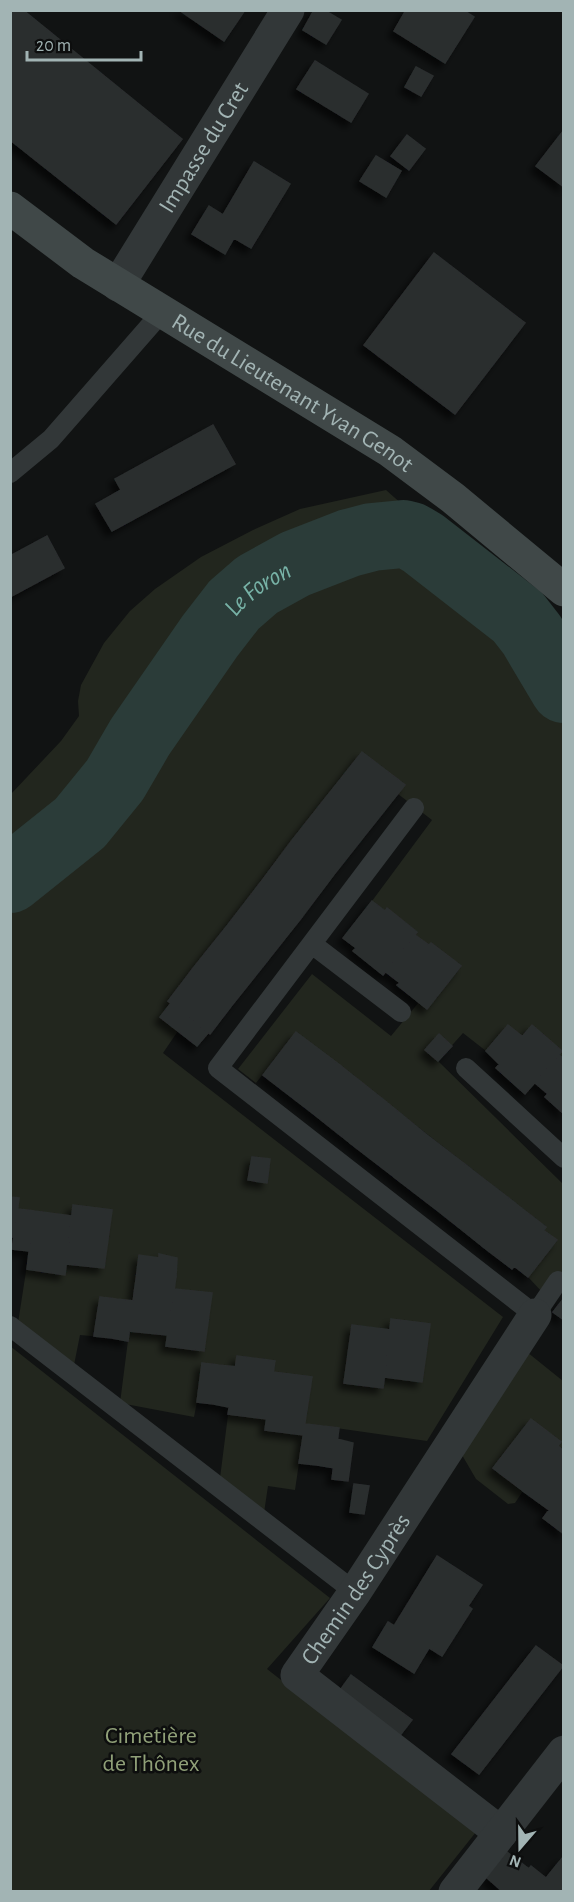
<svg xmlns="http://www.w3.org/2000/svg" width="574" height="1902" viewBox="0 0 574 1902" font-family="'Alegreya Sans',sans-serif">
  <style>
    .green { fill: #22261e }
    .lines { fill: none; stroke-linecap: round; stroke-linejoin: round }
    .river { stroke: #2b3c39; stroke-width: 68 }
    .building { fill: #2c2f2f; stroke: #2b2e2f; stroke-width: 1.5; filter: url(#shadow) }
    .lane { stroke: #323738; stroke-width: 20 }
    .street { stroke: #323738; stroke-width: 33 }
    .secondary { stroke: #404848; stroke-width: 33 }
    .labels { text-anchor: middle; stroke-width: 5; stroke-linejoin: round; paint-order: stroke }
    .street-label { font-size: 24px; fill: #a2b4b4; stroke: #0d0e0e }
    .park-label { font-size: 24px; fill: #90a078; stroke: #0d0e0e }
    .water-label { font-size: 26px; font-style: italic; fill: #77b2a6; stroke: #0d0e0e }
  </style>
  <defs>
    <filter id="shadow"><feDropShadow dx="-5.5" dy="5.5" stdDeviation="3" flood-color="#0009"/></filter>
  </defs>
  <rect width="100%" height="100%" fill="#111313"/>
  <!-- green -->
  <path class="green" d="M386,490L421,521L385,523L282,559L246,579L174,650L164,688L97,788L76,813L56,832L11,867V794L61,741L79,716L78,701L81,685L104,643L130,611L155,589L201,557L253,530L300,509Z
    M402,552L425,557L514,633L537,660L557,689L563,715V1059L559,1055L562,1051L533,1026L523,1037L508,1025L486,1051L463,1033L438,1061L563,1184V1278L543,1293L528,1277L557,1241L543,1230L545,1226L296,1032L256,1083L238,1069L312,974L391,1036L419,1002L428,1008L461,967L430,944L429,945L415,935L417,932L387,909L385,911L372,901L432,820L398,794L405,785L362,752L168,1000L171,1003L160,1017L178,1031L163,1053L503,1317L427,1441L322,1426L316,1465L299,1463L295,1490L268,1486L264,1513L220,1478L229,1407L197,1402L194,1417L120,1403L133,1301L117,1300L111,1338L80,1335L74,1365L18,1323L29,1252L12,1249L14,1238L11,1237L10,894L88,826L234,621L284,584L325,565L353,557Z
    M548,619L563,631V661Z
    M10,1346L330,1598L267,1669L476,1832L429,1891H11Z
    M527,1352L563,1381V1478L523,1491L515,1503L508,1504L476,1479L462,1455Z"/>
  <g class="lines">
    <!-- river -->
    <path class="river" id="s1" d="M10,879L80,823L115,780L140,737L210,636L234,605L257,585L295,564L349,543L372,537L403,534L411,536L423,543L518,617L532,635L564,689"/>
  </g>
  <!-- building -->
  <path class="building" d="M10,10H23L182,139L116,224L10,140Z
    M179,10H245L224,41Z
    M314,10H324L341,20L326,44L303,30Z
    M406,10H463L474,17L445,63L394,31Z
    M315,61L368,94L351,122L297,89Z
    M416,67L433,76L421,96L405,87Z
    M564,130V187L536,166Z
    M407,135L425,149L409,170L391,156Z
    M376,156L401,171L386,197L360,181Z
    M254,162L290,184L251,248L234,238L225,254L192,234L209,206L223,215Z
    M434,253L525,323L455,414L364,345Z
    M213,425L235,464L112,531L96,504L121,490L115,479Z
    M47,536L64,568L10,597V556Z
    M362,752L405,785L370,829L327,796Z
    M327,796L370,829L336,872L293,839Z
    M293,839L336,872L302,917L260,883Z
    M260,883L302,917L268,960L226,927Z
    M372,901L385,911L387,908L417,932L383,975L353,951L356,948L343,938Z
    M226,927L268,960L233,1004L191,971Z
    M415,935L429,945L431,943L461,966L427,1009L397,985L400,983L386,972Z
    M191,971L233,1004L210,1034L168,1001Z
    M171,1003L208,1033L197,1046L160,1017Z
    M508,1025L523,1037L499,1064L486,1051Z
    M532,1025L562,1051L525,1094L496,1068Z
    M296,1032L341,1066L307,1109L263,1075Z
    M439,1034L452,1046L438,1061L425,1050Z
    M559,1055L564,1059V1076L548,1094L535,1083Z
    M341,1066L384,1100L350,1143L307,1109Z
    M564,1076V1114L545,1097Z
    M384,1100L427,1135L394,1177L350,1143Z
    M427,1135L471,1169L438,1211L394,1177Z
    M252,1157L270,1159L267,1183L248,1180Z
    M471,1169L515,1203L482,1246L438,1211Z
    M10,1197L19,1198L14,1237H10Z
    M515,1203L546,1227L512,1269L482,1246Z
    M73,1205L112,1210L104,1268L67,1264Z
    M18,1209L34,1211L29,1251L12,1249Z
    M34,1211L71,1216L65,1275L27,1269Z
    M543,1230L557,1240L528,1277L514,1266Z
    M159,1254L177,1258L176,1277L137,1272L139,1255L159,1258Z
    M137,1272L176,1277L167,1335L129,1331Z
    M174,1289L212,1293L204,1351L166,1346Z
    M100,1297L116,1299L111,1338L94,1336Z
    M564,1298V1320L553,1312Z
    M116,1299L133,1301L128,1341L111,1338Z
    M391,1319L430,1324L422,1382L385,1377Z
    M352,1325L390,1330L383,1388L344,1383Z
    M237,1356L275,1361L266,1419L228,1414Z
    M202,1363L218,1365L213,1404L197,1402Z
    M218,1365L236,1367L229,1407L213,1404Z
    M273,1372L312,1377L303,1435L265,1430Z
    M531,1419L561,1442L523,1491L493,1468Z
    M305,1424L322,1426L316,1465L299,1463Z
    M322,1426L339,1428L334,1468L316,1465Z
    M337,1439L353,1443L348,1481L332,1479Z
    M558,1446L564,1451V1478L544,1463Z
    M544,1463L564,1478V1490L549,1510L523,1491Z
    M354,1484L369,1486L364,1514L350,1512Z
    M564,1490V1534L543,1518Z
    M437,1556L482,1585L468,1606L472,1609L442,1656L394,1626Z
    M388,1622L429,1648L414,1673L373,1647Z
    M536,1646L563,1666L479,1774L452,1754Z
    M351,1675L412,1720L398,1738L338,1693Z
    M507,1852L529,1869L511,1892H503L487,1878Z
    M563,1857L564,1892H530L518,1882L531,1866L546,1878Z
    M518,1882L530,1892H511Z"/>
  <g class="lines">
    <!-- lane -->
    <path class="lane" d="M10,473L51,439L162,312
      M414,808L218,1068L535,1315L558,1281
      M312,944L401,1012
      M466,1068L564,1158
      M10,1326L355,1592"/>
    <!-- street -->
    <g class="street">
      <path id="s2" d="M118,285L288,10"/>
      <path id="s3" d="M501,1833L297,1675L355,1592L535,1315"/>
      <path d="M455,1892L564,1752"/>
    </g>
    <!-- secondary -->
    <path class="secondary" id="s4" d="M10,208L83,263L390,451L453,498L564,590"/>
  </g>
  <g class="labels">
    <!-- street labels -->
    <g class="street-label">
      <text dy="8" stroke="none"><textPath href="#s2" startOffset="162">Impasse du Cret</textPath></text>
      <text dy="8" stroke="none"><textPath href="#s4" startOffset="338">Rue du Lieutenant Yvan Genot</textPath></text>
      <text dy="8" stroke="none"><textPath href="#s3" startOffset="362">Chemin des Cyprès</textPath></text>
    </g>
    <!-- park labels -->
    <g class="park-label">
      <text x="151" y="1743">Cimetière<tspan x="151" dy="28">de Thônex</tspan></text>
    </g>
    <!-- water labels -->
    <g class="water-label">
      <text dy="9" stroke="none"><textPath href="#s1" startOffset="386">Le Foron</textPath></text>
    </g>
  </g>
  <!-- border -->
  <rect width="574" height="1902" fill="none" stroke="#a2b4b4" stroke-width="24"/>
  <!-- north arrow -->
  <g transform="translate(520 1848) rotate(200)" stroke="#0d0e0e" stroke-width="4.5" paint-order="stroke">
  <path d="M0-4.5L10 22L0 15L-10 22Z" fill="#a2b4b4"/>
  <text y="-9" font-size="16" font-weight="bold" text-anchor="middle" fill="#a2b4b4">N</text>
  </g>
  <!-- scale -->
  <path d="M27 51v9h114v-9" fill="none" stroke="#a2b4b4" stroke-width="3"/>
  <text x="36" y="51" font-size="18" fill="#a2b4b4" stroke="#0d0e0e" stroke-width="4.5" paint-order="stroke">20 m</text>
</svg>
